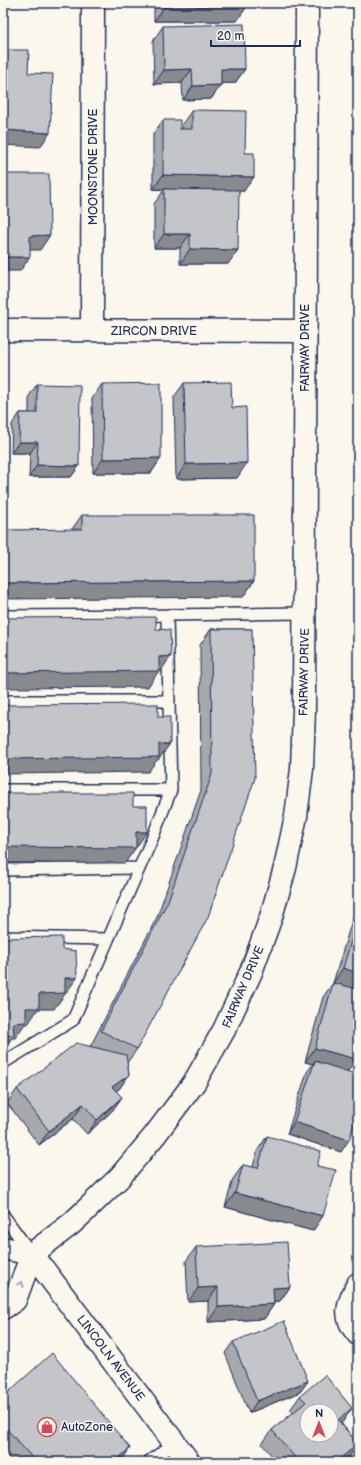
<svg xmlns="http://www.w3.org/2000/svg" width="361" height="1465" viewBox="0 0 361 1465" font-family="'Balsamiq Sans',sans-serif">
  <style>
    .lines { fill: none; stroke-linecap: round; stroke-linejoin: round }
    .service-casing { stroke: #1b2f5e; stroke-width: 14 }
    .minor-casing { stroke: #1b2f5e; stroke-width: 25 }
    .tertiary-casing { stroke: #1b2f5e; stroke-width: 25 }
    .service { stroke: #fbf7ec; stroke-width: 11 }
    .minor { stroke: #fbf7ec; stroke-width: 22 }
    .tertiary { stroke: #fbf7ec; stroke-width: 22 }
    .wall { fill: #a8a9ad; stroke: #1b2f5e }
    .shaded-wall { fill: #888a8d; stroke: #1b2f5e }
    .building { fill: #c3c5c9; stroke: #1b2f5e; fill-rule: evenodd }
    .oneway { stroke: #8b93a5 }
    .labels { text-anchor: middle; stroke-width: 3; stroke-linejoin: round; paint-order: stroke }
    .street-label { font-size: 12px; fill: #1b2f5e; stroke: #fbf7ec }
    .poi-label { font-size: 12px; fill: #1b2f5e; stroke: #fbf7ec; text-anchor: start }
  </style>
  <rect width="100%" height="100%" fill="#fbf7ec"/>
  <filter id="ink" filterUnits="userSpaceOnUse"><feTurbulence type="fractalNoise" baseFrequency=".025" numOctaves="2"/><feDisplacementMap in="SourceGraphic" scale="8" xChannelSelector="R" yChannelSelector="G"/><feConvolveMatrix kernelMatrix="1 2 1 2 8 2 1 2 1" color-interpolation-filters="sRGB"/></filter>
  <g filter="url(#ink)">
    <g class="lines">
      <defs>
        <path id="service" d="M3,616L167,615
          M3,701H169
          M3,790H171
          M3,870L139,868
          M3,937L108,939
          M3,1063L73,1020L152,839L171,790L167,615L304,613
          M3,1215L30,1252
          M148,1462L175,1443"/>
        <path id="minor" d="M3,330L305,331
          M92,330L93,3
          M358,1284C348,1304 342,1316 358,1334"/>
        <path id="tertiary" d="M3,1248L32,1254
          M32,1254L189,1462
          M3,1308L15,1300L32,1254L71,1224L85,1211L119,1178L155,1135L194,1083L224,1030L251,972L271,917L285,868L296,816L302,769L304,709L307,3"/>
      </defs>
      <!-- service casing -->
      <use href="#service" class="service-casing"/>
      <!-- minor casing -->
      <use href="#minor" class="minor-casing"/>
      <!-- tertiary casing -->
      <use href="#tertiary" class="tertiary-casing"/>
      <!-- service -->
      <use href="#service" class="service"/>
      <!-- minor -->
      <use href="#minor" class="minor"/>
      <!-- tertiary -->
      <use href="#tertiary" class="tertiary"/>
    </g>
    <!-- wall -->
    <path class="wall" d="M154,3H247V6L237,21H154Z
      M163,26L245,69L235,83H221V85L211,99L183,100L182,83L154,84L153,41Z
      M192,110L244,191H239L228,264H180V248H154V204L164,190L153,189V134L163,120L180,129H182V124Z
      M184,383L232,408L237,478L176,479L174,397Z
      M37,384L79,466L71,477H29L30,453H11L12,424L20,413H29V396Z
      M102,384L161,458L151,473H93L92,399Z
      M82,515L254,581L243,597L72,529Z
      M211,629H252L137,1049L127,1063L129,1075L119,1089L116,1091L122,1097L112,1111L87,1134L73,1119L39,1145L7,1103L17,1089L90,1047L157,917L201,790L200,645Z
      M358,909V1054L348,1071L341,1152L287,1134L307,1072L313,1064L305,1062L323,997L333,983L353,917Z
      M267,1136L317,1166L313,1231L225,1207L233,1179L243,1165L253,1167L257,1151Z
      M196,1247L290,1287L280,1301L274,1302V1304L264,1319L208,1322V1301L188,1302L186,1261Z
      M233,1342L308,1381L300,1392L249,1413L225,1353Z
      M300,1396L352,1408L341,1423L358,1444L348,1458L343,1462H277L262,1444L272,1430L293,1413L290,1410Z
      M3,1397L121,1462H13L3,1450Z"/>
    <!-- shaded-wall -->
    <path class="shaded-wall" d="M247,6L237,21H154L164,7Z
      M192,69L182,83L154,84L164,70Z
      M221,69H245L235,83L211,84Z
      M221,85L211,99L183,100L193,86Z
      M3,130L50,133L40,147L3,145Z
      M163,175L254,177L244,191L153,189Z
      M164,234H190L180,248H154Z
      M50,235L40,250H19L30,236Z
      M190,249L238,250L228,264H180Z
      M3,257H30L20,271H3Z
      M19,442H38L30,453H11Z
      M161,458L151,473H93L103,459Z
      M247,463L237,478L176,479L186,464Z
      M37,465L79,466L71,477H29Z
      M254,581L243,597L3,599V583Z
      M171,656L160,672H158L148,687L3,688V673Z
      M159,744H170L158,760H157L148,772L3,774V759Z
      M136,832H147L125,863H3V847Z
      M343,968L358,973V990L333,983Z
      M65,978H77L54,1009H38L28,1024H25L15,1038H12L3,1050V1035L13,1023L39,994Z
      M315,1048L356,1059L346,1074L315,1061L313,1064L305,1062Z
      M129,1075L119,1089L102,1102L112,1087Z
      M122,1097L112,1111L87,1134L97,1120Z
      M83,1104L73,1119L39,1145L49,1131Z
      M294,1122L349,1140L341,1152L287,1134Z
      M235,1193L323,1216L313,1231L225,1207Z
      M218,1287L208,1301L188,1302L198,1288Z
      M290,1287L280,1301L263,1302L273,1288Z
      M274,1304L264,1319L208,1322L218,1307Z
      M308,1381L300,1392L249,1413L257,1401Z
      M352,1408L342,1423L331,1432L338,1420Z
      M358,1444L348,1458L343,1462H336Z
      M130,1448L121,1462H115Z"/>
    <!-- building -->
    <path class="building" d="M164,3H247V6L164,7Z
      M244,24L245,69H221V85L193,86L192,69L164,70L163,26Z
      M3,50H29L28,73L53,74L50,133L3,130Z
      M192,110L246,111L245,153H254V177L163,175V120H180V129H192Z
      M3,174H49L50,235L30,236V257H3Z
      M164,189L239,190L238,250L190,249V234H164Z
      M231,382L232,408L246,407L247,463L186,464L184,383Z
      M161,383V458L103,459L102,384Z
      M37,384L80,385L79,466L37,465L38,442H19L20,413H37Z
      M82,515H254V581L3,583V530L82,529Z
      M156,617V629L170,630L171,656L159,657V671L3,673V618Z
      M211,629H252L255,778L208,917L137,1049L101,1031L168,901L212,774Z
      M158,704V717H170V744H159V757L3,759V705Z
      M3,793H133V806H147V832H136V848L3,847Z
      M358,918V973L343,968Z
      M62,937V949L76,951L77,978H65V993L39,994V1008H26V1022L13,1023L14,1035H3V938Z
      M333,983L358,989V1052L356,1059L315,1048Z
      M76,1043L126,1055L129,1075L112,1087L122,1097L97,1120L83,1104L49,1131L17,1089Z
      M315,1061L358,1075V1112L349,1140L294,1122Z
      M267,1136L321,1151L317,1166L336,1170L323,1216L235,1193L243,1165L258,1168Z
      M287,1242L290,1287L273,1288L274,1304L218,1307V1287L198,1288L196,1247Z
      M284,1321L308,1381L257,1401L233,1342Z
      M52,1353L130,1448L115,1462H36L3,1425V1397Z
      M325,1375L352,1408L338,1420L358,1444L336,1462H299L272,1430L306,1402L300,1396ZM307,1411H331V1435H307Z
      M358,1459V1462H354Z"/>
    <!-- one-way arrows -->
    <defs><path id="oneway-chevron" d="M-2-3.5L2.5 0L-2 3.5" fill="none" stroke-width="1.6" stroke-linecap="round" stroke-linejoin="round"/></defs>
    <use class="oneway" href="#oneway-chevron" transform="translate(21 1284) rotate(-69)"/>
  </g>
  <!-- icons -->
  <defs>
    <symbol id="shop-ring" viewBox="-11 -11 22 22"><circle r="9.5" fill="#fbf7ec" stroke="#d1495b" stroke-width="1.5"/><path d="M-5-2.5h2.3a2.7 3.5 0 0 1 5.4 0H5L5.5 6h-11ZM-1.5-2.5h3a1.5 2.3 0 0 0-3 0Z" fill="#d1495b"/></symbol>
  </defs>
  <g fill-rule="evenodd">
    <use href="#shop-ring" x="36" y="1416" width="22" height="22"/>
  </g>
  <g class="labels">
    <!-- street labels -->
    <g class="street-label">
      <text transform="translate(93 167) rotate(-90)" y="4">MOONSTONE DRIVE</text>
      <text x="154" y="335">ZIRCON DRIVE</text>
      <text transform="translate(305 348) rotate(-90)" y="4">FAIRWAY DRIVE</text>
      <text transform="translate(304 672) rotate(-89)" y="4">FAIRWAY DRIVE</text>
      <text transform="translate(243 987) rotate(-67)" y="4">FAIRWAY DRIVE</text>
      <text transform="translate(111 1358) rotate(53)" y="4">LINCOLN AVENUE</text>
    </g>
    <!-- poi labels -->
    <g class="poi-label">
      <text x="61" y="1431">AutoZone</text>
    </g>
  </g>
  <!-- margin -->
  <rect width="361" height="1465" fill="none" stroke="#fbf7ec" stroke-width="16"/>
  <rect x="8" y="8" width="345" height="1449" fill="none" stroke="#1b2f5e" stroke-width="1.5" filter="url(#ink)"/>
  <!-- north arrow -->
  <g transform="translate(319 1423)"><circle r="19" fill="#fbf7ec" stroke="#a1a7b3"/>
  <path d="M0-3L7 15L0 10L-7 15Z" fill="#d1495b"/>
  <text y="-6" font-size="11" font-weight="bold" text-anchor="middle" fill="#1b2f5e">N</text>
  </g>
  <!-- scale -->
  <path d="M211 40v6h89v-6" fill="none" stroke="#1b2f5e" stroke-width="2"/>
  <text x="217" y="40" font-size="12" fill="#1b2f5e" stroke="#fbf7ec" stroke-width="3" paint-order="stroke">20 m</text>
</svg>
